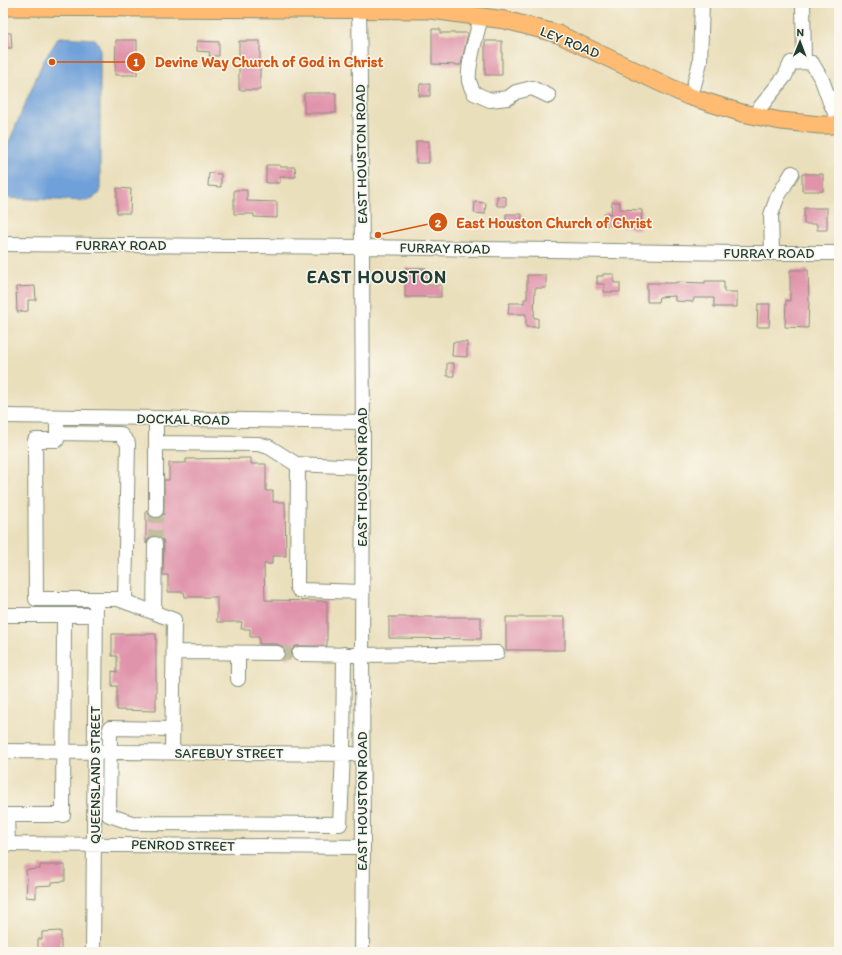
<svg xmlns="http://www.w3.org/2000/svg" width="842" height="955" viewBox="0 0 842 955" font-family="Itim,sans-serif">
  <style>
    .water { fill: #6fa0d9; stroke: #476e86 }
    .building { fill: #e094ac }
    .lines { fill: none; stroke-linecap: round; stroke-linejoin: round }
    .minor-tunnel { stroke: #c1bfa0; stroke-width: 14; stroke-dasharray: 14 7; stroke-linecap: butt }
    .minor-casing { stroke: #848e78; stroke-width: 16 }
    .major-casing { stroke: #848e78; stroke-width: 19 }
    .minor { stroke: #fff; stroke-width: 14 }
    .major { stroke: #ffbb71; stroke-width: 17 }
    .labels { text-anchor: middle; stroke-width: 3; stroke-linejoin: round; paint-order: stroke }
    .street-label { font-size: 14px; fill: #1f3d34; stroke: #fbf7ec }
    .district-label { font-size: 18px; font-weight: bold; letter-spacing: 1px; fill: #1f3d34; stroke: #fbf7ec }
    .leader { fill: none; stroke: #d45610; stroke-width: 1.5 }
    .callout-dot { fill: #d45610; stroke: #fbf7ec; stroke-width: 1.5 }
    .mark-label { font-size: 12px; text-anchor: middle; font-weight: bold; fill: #fff }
    .callout-label { font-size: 15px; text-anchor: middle; font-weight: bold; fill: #d45610; stroke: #fbf7ec; stroke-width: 3; stroke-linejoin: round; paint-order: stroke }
  </style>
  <rect width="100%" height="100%" fill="#fbf7ec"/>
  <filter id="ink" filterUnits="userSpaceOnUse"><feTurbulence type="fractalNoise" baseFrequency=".025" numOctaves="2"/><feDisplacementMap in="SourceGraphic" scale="8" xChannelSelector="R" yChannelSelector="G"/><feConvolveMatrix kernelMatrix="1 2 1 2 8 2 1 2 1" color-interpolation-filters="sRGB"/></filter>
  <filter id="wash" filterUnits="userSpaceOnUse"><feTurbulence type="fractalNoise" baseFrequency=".012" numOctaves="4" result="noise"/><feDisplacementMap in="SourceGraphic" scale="16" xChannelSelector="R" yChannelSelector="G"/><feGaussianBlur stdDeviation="0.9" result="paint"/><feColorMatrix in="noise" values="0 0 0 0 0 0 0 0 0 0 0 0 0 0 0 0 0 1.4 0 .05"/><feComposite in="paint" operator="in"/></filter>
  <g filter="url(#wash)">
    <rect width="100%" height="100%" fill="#eadfbb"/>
    <!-- water -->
    <path class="water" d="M59,37L95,39L100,47V193L88,201L3,198V156L43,62Z"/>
    <g id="blocks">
      <!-- building -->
      <path class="building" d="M432,29H440V33H468L461,65L432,64Z
        M3,33H11L12,48H3Z
        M116,40H137V75H115Z
        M197,41L219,42V56H209L210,52L197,51Z
        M239,41H260V90H239Z
        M485,41H502V75H485Z
        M420,84H430V96H419Z
        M304,93H336V113H304Z
        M416,141H429V163H416Z
        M266,165H280V167H295L296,177H280V183H266Z
        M209,173L221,174V187L208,186Z
        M802,174H823V191H802Z
        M117,188L131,189L130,213H117Z
        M234,190H247V201L277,202V218L254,217V214H234Z
        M497,196L506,197V206H497Z
        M475,202L486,203L485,214L474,213Z
        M612,202H620V209L642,210L641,229H630V227L603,225L604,213L611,214Z
        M804,208H827V230H817V224H804Z
        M506,214H522L521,226L506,225Z
        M405,268H426L427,285H441V297H405Z
        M790,270H808L809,301L808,328L785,327L786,300L790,301Z
        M603,274H614V283H620V292H604V284H597V276H603Z
        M527,275H546V288H535L534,318H538V327H526V314H508L509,303H524V299H527Z
        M705,281H724V292H737V307H714V298H694L693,302L675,301V296L659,297L658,302H647V283H676V282L705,283Z
        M35,286L36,300H28V311L17,312L16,287Z
        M758,304H770L769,327H757Z
        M453,342H467V357L452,356Z
        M447,363H454V376H447Z
        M251,458V464H266V491H273V502H285L286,556H272V564H264L265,600L327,601V646H295L292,650L291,654V658H284L285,653L284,649L281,646L277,644H259V637H250V629H241L242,622H217V597H185L184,592H168V575H163L164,544L163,540L160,537L155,536H151L148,539L146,544V511H148L149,515L151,517L156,518H160L164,514V480H169V463H186V459Z
        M389,617H481V639L389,638Z
        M506,617H565V650H506Z
        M112,634H156V711L117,710V686H112V671L117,672V656H112Z
        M40,865H65V881L52,882V885L36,886V898L26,897L27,880L26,870L40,869Z
        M61,931V952H41V949L38,950V939H42V932Z"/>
    </g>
  </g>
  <g filter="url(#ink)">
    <use href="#blocks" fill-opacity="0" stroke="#848e78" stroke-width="1"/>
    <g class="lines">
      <!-- minor-tunnel -->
      <path class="minor-tunnel" d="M155,544L156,510
        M277,653L299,654"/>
      <defs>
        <path id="minor" d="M359,3L362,247L363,443L362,655L363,847L362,952
          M803,3L804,62
          M481,17C477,34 467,64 469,81C470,85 472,89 474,93L490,100L508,98L516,92L532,88L549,96
          M691,97L700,62L702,3
          M754,115L785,76L791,63L804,62L812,63L822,80L830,102L839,121
          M3,244L362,247L737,253H839
          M772,253L771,215L777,198L792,173
          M3,416L162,418L182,419L362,422
          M57,417V440H35L36,599H118L174,620L172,752
          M156,418V443L258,444L269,447L296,464L363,467
          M57,433L120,434L128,443L125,601
          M298,465L297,587L299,590H301L362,592
          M156,510V443
          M154,612L155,544
          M3,615H96
          M174,652L277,653
          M238,653V679
          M299,654L362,655L497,653
          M172,729L110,728L109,815L132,823L340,824L343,753L344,654
          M3,751L352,754
          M3,815H63L64,616
          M7,815L8,844
          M3,844L363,847
          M93,952L96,599"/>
        <path id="major" d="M3,7L431,10L505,20L558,34L688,96L742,113L781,121L820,125H839"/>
      </defs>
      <!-- minor casing -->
      <use href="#minor" class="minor-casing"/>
      <!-- major casing -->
      <use href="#major" class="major-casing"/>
      <!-- minor -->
      <use href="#minor" class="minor"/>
      <!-- major -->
      <use href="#major" class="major"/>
    </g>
  </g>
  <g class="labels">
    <!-- street labels -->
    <g class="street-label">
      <text transform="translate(570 42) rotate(22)" y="5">LEY ROAD</text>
      <text transform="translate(361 154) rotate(-91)" y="5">EAST HOUSTON ROAD</text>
      <text x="121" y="250">FURRAY ROAD</text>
      <text transform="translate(445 248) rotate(1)" y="5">FURRAY ROAD</text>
      <text x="769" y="258">FURRAY ROAD</text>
      <text transform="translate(183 419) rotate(1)" y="5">DOCKAL ROAD</text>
      <text transform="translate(362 477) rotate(-90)" y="5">EAST HOUSTON ROAD</text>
      <text x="229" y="758">SAFEBUY STREET</text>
      <text transform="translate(95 775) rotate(-90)" y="5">QUEENSLAND STREET</text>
      <text transform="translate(362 801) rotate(-90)" y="5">EAST HOUSTON ROAD</text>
      <text transform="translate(183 845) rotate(1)" y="5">PENROD STREET</text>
    </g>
    <!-- district labels -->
    <g class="district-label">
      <text x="377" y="283">EAST HOUSTON</text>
    </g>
  </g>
  <!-- callouts -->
  <path class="leader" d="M52 62L136 62M378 235L438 222"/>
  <g class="callout-dot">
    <circle cx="52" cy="62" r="4"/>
    <circle cx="378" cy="235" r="4"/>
    <circle cx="136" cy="62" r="10"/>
    <circle cx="438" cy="222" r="10"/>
  </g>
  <g class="mark-label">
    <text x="136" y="66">1</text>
    <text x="438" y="227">2</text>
  </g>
  <g class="callout-label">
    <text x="269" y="67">Devine Way Church of God in Christ</text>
    <text x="554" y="228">East Houston Church of Christ</text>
  </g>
  <!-- margin -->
  <rect width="842" height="955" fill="none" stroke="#fbf7ec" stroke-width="16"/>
  <!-- north arrow -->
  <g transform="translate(800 42) rotate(1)" stroke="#fbf7ec" stroke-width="3" paint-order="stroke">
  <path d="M0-3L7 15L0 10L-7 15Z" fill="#1f3d34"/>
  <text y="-6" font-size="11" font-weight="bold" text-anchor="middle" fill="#1f3d34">N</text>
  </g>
</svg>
